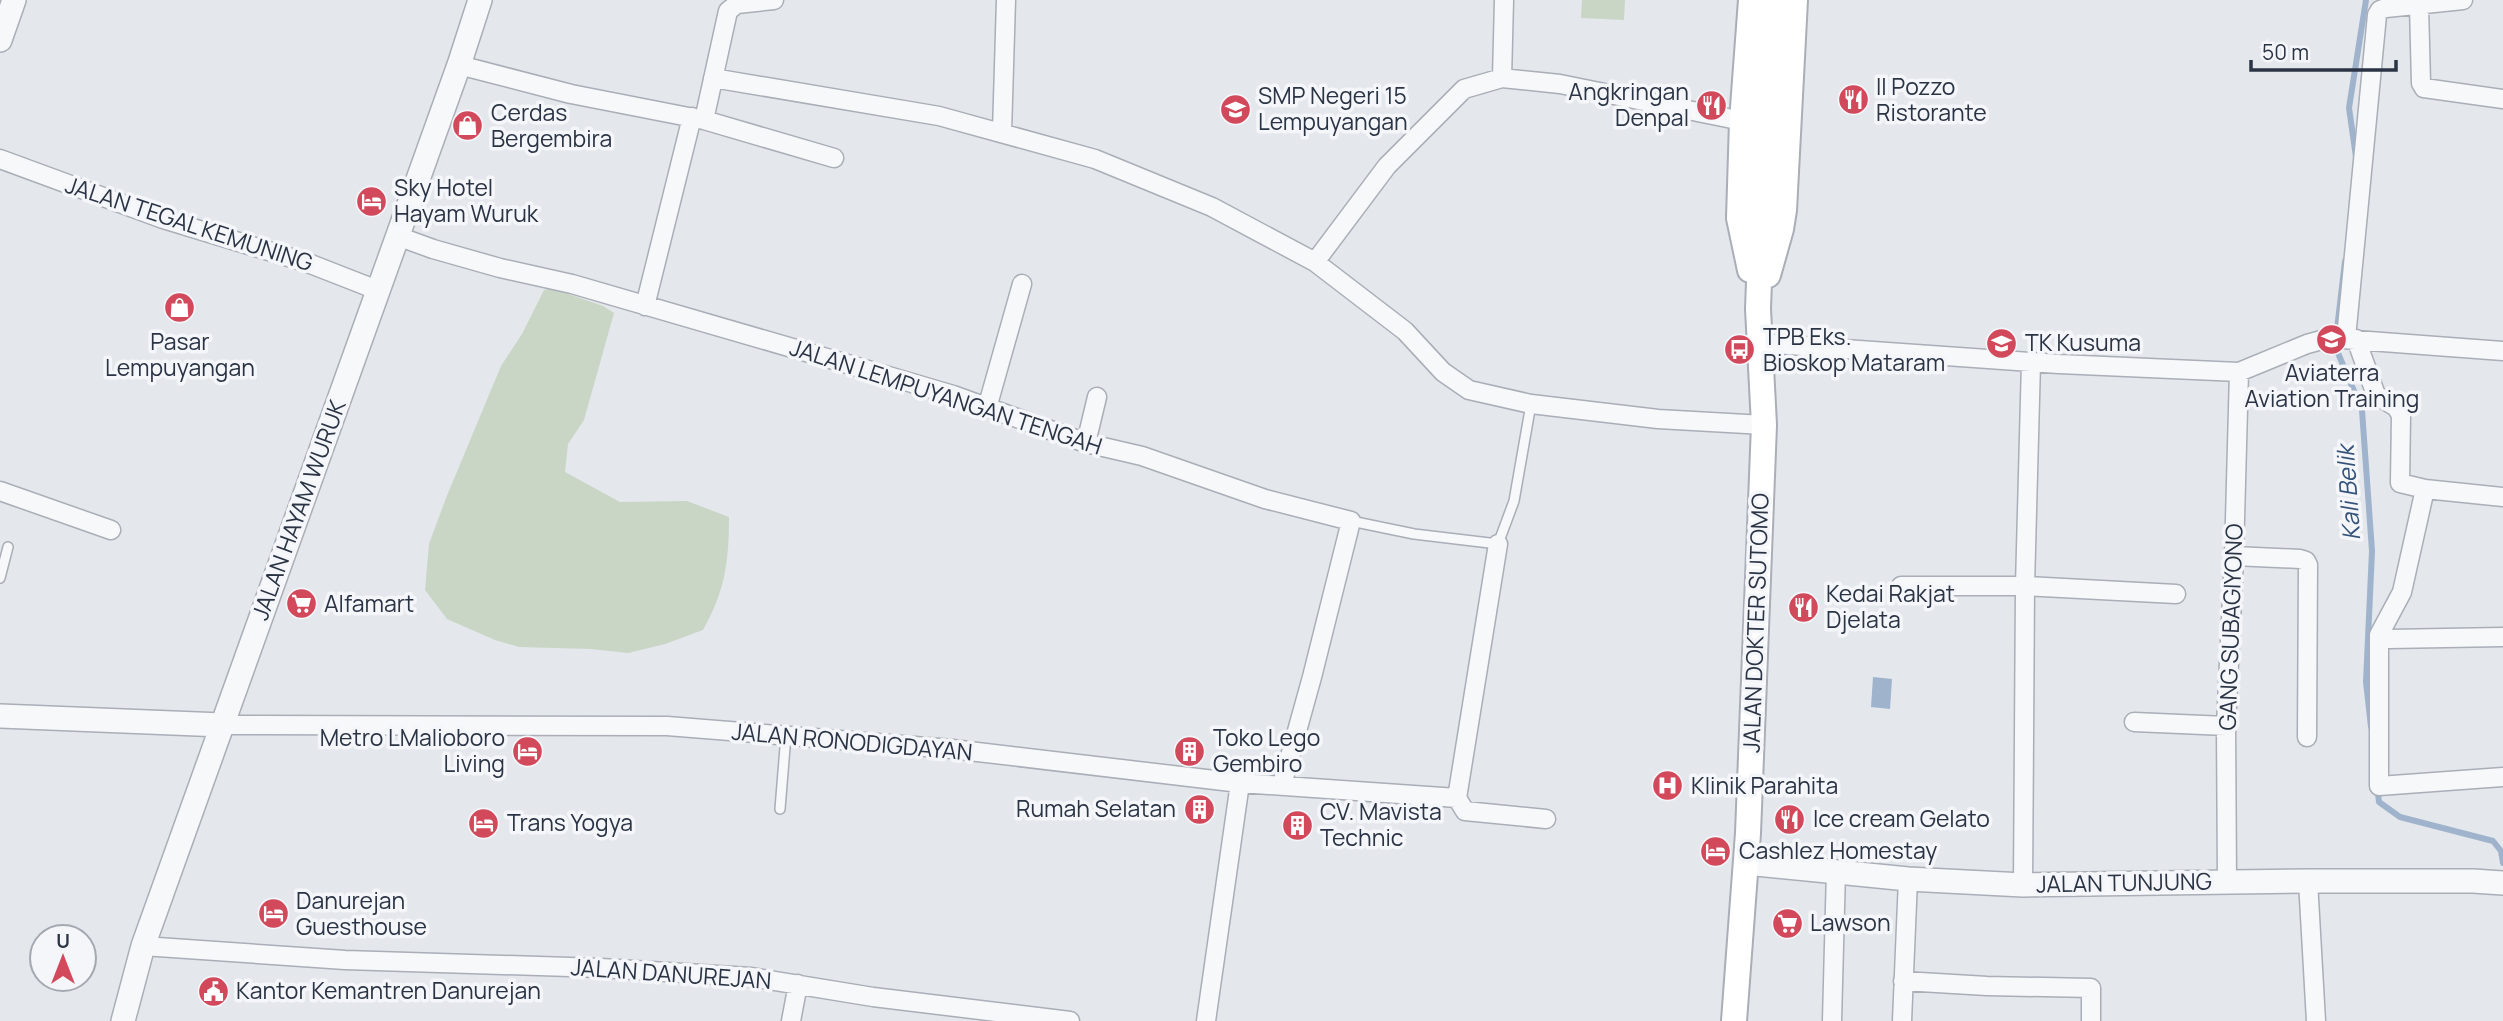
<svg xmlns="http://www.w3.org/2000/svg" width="2503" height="1021" viewBox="0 0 2503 1021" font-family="Manrope,sans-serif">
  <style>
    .green { fill: #c9d6c5 }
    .water { fill: #9fb4cc }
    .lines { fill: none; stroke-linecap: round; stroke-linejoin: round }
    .stream { stroke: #9fb4cc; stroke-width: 6 }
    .service-casing { stroke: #a9aeb7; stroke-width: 12 }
    .minor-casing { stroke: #a9aeb7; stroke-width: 21 }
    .tertiary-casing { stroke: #a9aeb7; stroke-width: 26 }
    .secondary-casing { stroke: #a9aeb7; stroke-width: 28 }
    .service { stroke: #f7f8fa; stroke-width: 9 }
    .minor { stroke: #f7f8fa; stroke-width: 18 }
    .tertiary { stroke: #f7f8fa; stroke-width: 23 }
    .secondary { stroke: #fff; stroke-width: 24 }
    .labels { text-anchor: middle; stroke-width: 7; stroke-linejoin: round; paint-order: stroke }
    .poi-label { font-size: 23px; fill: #2b3445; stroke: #f4f6f9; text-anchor: start }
    .street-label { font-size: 23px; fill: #2b3445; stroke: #f4f6f9 }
    .water-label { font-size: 24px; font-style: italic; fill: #34527a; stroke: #f4f6f9 }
  </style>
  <rect width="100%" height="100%" fill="#e4e7ec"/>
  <!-- green -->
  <path class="green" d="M1582,0H1625L1624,20L1581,18Z
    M551,288L603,306L614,313L584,420L568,444L565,472L620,502L687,501L729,517C729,562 725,591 703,630L665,644L628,653L591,649L519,647L495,640L447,619L425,590L429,544L446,498L501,366L522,334L544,290Z"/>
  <!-- water -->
  <path class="water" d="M1873,677L1892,679L1890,709L1871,707Z"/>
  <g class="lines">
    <!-- stream -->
    <path class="stream" d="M2356,157L2349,108L2366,0
      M2345,261L2335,346L2362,410L2372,551L2366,682L2371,727
      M2377,786L2379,802L2400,817L2493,841L2501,851L2503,863"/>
    <defs>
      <path id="service" d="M1351,521L1414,534L1498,544L1514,501L1531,404
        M0,578L8,547
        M780,809L786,735"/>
      <path id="minor" d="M2419,6L2421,83L2424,88L2503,99
        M459,65L571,94L704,120L728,11L737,4L774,0
        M713,78L939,116L1095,159L1212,207L1315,262L1405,331L1443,372L1469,390L1531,404L1658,419L1764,425
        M1502,78L1504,0
        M704,120L834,158
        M1002,132L1006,0
        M0,159L163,219L308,263L377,290
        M397,236L433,249L500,268L572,284L868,370L953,395L1086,443L1142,456L1265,499L1351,521L1312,677L1282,785
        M1315,262L1387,166L1464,89L1502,78L1560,84L1742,121
        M645,306L692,117
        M2346,338L2377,15L2380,10L2386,8L2463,0
        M2356,339L2376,395L2396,407L2401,415L2400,483L2425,489L2402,592L2379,635V786L2503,777
        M1760,343L2059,364L2239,372L2307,344L2329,338L2503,351
        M987,408L1022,284
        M1086,443L1097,397
        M2425,489L2503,497
        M0,491L111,530
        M2234,556L2300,559L2306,561L2308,565L2307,737
        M1901,586H2025L2176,594
        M2388,639L2503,637
        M2134,722L2226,726
        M222,725L667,726L952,749L1240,783L1206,1021
        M1240,783L1457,798L1465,811L1546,819
        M1457,798L1498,544
        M2308,881L2316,1021
        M2227,882L2226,726L2234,556L2239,372
        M2023,885L2025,586L2031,362
        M143,946L345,960L601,968L751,977L873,997L1070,1021
        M1903,981L1987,986L2091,988V1021
        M791,1021L798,984
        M1832,1021L1836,870
        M1902,1021L1908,879"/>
      <path id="tertiary" d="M0,40L14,0
        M0,716L222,725
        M1746,863L1908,879L2023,885L2308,881H2473L2503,883
        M123,1021L143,946L459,65L480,0"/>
      <path id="secondary" d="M1750,270L1739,218L1742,121L1751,0
        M1768,275L1781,229L1784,210L1795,0
        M1734,1021L1748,833L1764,425L1758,309L1766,94L1774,0"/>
    </defs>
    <!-- service casing -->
    <use href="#service" class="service-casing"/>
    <!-- minor casing -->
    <use href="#minor" class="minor-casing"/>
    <!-- tertiary casing -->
    <use href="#tertiary" class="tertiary-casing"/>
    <!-- secondary casing -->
    <use href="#secondary" class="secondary-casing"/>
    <!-- service -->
    <use href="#service" class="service"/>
    <!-- minor -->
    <use href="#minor" class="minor"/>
    <!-- tertiary -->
    <use href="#tertiary" class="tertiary"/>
    <!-- secondary -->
    <use href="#secondary" class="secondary"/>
  </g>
  <!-- icons -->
  <defs>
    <symbol id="restaurant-disc" viewBox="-11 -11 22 22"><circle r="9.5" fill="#d1495b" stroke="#f4f6f9"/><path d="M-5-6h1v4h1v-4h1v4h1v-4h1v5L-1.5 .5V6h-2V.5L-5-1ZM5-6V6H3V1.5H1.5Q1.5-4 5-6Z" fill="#fff"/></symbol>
    <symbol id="school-disc" viewBox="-11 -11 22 22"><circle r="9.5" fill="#d1495b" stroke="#f4f6f9"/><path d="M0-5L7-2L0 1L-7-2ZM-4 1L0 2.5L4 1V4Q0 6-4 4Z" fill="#fff"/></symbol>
    <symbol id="shop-disc" viewBox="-11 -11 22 22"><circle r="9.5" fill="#d1495b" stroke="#f4f6f9"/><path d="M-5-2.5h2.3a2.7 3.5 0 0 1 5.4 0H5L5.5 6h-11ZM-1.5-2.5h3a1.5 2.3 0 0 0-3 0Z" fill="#fff"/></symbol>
    <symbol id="hotel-disc" viewBox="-11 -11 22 22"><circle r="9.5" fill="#d1495b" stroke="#f4f6f9"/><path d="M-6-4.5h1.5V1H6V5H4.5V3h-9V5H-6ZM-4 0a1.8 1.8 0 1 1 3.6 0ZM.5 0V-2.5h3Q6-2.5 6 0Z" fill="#fff"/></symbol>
    <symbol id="bus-disc" viewBox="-11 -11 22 22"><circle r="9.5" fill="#d1495b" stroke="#f4f6f9"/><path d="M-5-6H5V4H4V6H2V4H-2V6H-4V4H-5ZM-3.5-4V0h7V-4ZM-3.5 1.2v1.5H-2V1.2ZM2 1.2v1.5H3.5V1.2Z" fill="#fff"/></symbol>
    <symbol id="supermarket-disc" viewBox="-11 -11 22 22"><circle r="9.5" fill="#d1495b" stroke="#f4f6f9"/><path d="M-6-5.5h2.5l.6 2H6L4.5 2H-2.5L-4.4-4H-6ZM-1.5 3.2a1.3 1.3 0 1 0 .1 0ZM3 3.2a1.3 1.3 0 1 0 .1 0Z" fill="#fff"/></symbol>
    <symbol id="building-disc" viewBox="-11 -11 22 22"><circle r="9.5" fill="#d1495b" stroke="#f4f6f9"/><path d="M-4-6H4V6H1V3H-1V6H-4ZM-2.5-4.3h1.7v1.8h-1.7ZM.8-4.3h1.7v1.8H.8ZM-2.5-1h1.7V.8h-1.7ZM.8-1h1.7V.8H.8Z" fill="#fff"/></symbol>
    <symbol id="hospital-disc" viewBox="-11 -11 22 22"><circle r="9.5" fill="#d1495b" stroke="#f4f6f9"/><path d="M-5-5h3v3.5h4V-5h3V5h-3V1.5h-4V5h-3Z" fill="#fff"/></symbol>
    <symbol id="civic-disc" viewBox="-11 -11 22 22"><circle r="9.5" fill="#d1495b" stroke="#f4f6f9"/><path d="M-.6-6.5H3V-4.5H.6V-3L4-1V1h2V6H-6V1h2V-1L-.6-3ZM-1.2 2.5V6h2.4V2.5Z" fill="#fff"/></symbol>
  </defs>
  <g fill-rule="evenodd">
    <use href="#restaurant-disc" x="1836" y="82" width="35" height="35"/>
    <use href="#restaurant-disc" x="1694" y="88" width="35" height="35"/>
    <use href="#school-disc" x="1218" y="92" width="35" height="35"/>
    <use href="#shop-disc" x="450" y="108" width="35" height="35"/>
    <use href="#hotel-disc" x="354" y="184" width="35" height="35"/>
    <use href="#shop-disc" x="162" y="290" width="35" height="35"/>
    <use href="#school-disc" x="2314" y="322" width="35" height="35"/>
    <use href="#school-disc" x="1984" y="326" width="35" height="35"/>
    <use href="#bus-disc" x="1722" y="332" width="35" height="35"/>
    <use href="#supermarket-disc" x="284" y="586" width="35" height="35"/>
    <use href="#restaurant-disc" x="1786" y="590" width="35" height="35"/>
    <use href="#hotel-disc" x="510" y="734" width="35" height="35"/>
    <use href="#building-disc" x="1172" y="734" width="35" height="35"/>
    <use href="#hospital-disc" x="1650" y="768" width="35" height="35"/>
    <use href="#building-disc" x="1182" y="792" width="35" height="35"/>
    <use href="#restaurant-disc" x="1772" y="802" width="35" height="35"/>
    <use href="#hotel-disc" x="466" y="806" width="35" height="35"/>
    <use href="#building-disc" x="1280" y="808" width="35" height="35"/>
    <use href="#hotel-disc" x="1698" y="834" width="35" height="35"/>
    <use href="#hotel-disc" x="256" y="896" width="35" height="35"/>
    <use href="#supermarket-disc" x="1770" y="906" width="35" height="35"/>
    <use href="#civic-disc" x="196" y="974" width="35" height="35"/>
  </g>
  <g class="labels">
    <!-- poi labels -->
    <g class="poi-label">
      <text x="1876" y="95">Il Pozzo<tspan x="1876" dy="26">Ristorante</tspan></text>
      <text x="1689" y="100" text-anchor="end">Angkringan<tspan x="1689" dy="26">Denpal</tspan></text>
      <text x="1258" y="104">SMP Negeri 15<tspan x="1258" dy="26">Lempuyangan</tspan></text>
      <text x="491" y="121">Cerdas<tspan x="491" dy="26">Bergembira</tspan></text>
      <text x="394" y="196">Sky Hotel<tspan x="394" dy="26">Hayam Wuruk</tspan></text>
      <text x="1763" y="345">TPB Eks.<tspan x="1763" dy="26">Bioskop Mataram</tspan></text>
      <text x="180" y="350" text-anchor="middle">Pasar<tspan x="180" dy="26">Lempuyangan</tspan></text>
      <text x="2025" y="351">TK Kusuma</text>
      <text x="2332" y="381" text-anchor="middle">Aviaterra<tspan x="2332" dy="26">Aviation Training</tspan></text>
      <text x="1826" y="602">Kedai Rakjat<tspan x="1826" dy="26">Djelata</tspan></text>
      <text x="324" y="612">Alfamart</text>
      <text x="505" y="746" text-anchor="end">Metro LMalioboro<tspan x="505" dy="26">Living</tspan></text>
      <text x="1213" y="746">Toko Lego<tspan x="1213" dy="26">Gembiro</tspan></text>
      <text x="1691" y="794">Klinik Parahita</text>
      <text x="1176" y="817" text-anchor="end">Rumah Selatan</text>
      <text x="1320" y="820">CV. Mavista<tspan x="1320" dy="26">Technic</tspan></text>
      <text x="1813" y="827">Ice cream Gelato</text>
      <text x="507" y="831">Trans Yogya</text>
      <text x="1739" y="859">Cashlez Homestay</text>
      <text x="296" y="909">Danurejan<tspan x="296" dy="26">Guesthouse</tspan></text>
      <text x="1810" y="931">Lawson</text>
      <text x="236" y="999">Kantor Kemantren Danurejan</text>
    </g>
    <!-- street labels -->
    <g class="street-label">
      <text transform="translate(189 224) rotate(18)" y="8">JALAN TEGAL KEMUNING</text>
      <text transform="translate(946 397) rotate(18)" y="8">JALAN LEMPUYANGAN TENGAH</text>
      <text transform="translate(299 510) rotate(-70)" y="8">JALAN HAYAM WURUK</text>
      <text transform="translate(1756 623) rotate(-88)" y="8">JALAN DOKTER SUTOMO</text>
      <text transform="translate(2231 627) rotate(-88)" y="8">GANG SUBAGIYONO</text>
      <text transform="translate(852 742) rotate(5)" y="8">JALAN RONODIGDAYAN</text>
      <text transform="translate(2124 883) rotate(-1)" y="8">JALAN TUNJUNG</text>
      <text transform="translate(671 974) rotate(4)" y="8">JALAN DANUREJAN</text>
    </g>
    <!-- water labels -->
    <g class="water-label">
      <text transform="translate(2349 493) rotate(-94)" y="8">Kali Belik</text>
    </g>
  </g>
  <!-- north arrow -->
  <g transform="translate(63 958)"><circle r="33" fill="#f4f6f9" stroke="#a4a8b1" stroke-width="2"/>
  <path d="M0-5L12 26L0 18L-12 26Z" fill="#d1495b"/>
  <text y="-10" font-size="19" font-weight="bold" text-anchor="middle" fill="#2b3445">U</text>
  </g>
  <!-- scale -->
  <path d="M2251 60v10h145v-10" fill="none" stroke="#2b3445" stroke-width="3.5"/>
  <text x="2262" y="60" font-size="21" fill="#2b3445" stroke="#f4f6f9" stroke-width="5" paint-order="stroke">50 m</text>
</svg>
